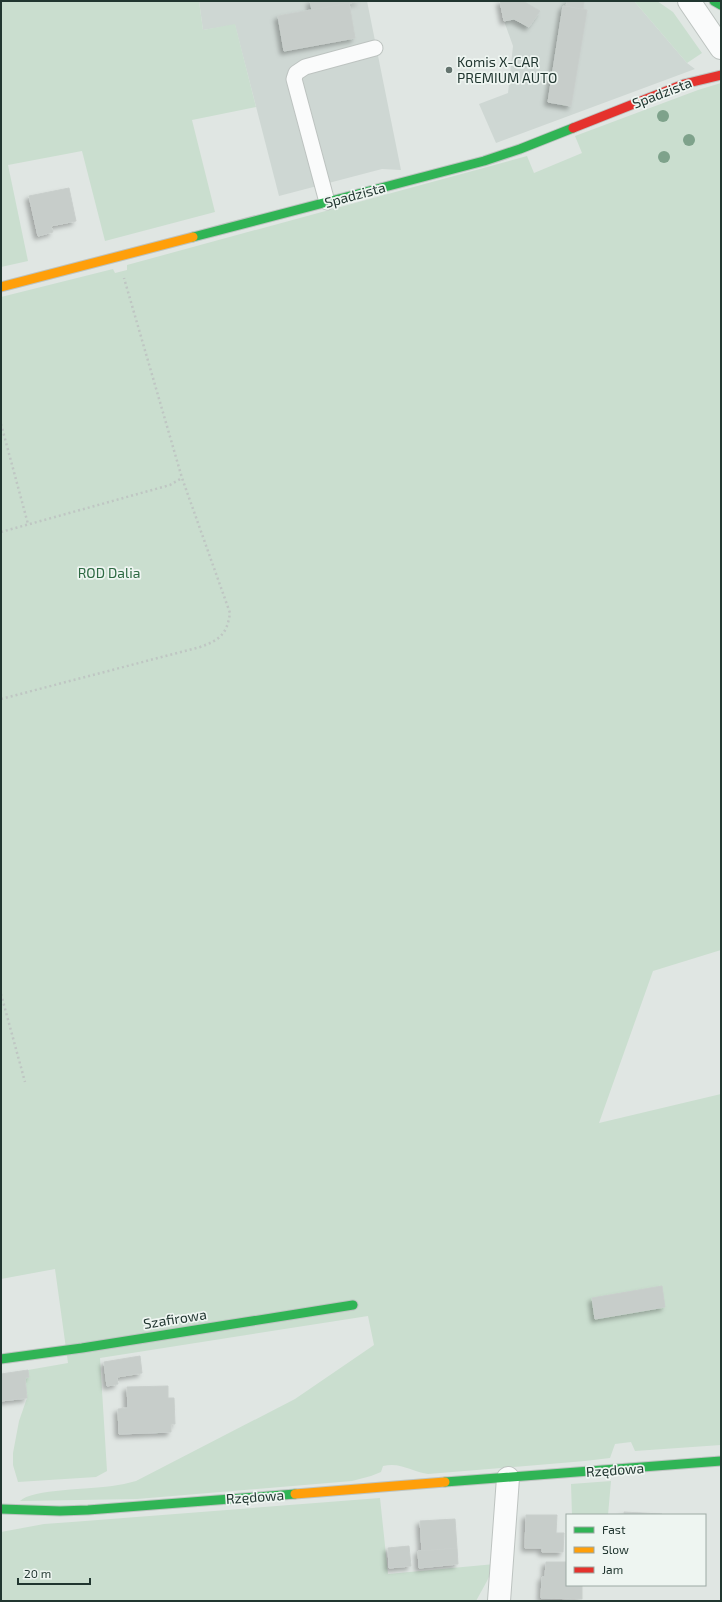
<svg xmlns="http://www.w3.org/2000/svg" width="722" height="1602" viewBox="0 0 722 1602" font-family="'Exo 2',sans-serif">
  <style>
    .built { fill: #ced7d3 }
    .green { fill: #cadecf }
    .building { fill: #c7cdca; stroke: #c9cfcc; filter: url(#shadow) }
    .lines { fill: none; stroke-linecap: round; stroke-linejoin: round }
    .lane-casing { stroke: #bdc3c0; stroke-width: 17 }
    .street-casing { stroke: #bdc3c0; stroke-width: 24 }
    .fast-casing { stroke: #bdc3c0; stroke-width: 11 }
    .slow-casing { stroke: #bdc3c0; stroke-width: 11 }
    .jam-casing { stroke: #bdc3c0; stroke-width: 11 }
    .path { stroke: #bfc6c3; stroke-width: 2.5; stroke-dasharray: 2 3; stroke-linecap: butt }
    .lane { stroke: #fafbfb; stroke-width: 15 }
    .street { stroke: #fafbfb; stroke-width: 22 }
    .fast { stroke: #30b455; stroke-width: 9 }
    .slow { stroke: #ff9f0a; stroke-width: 9 }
    .jam { stroke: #e5322d; stroke-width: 9 }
    .tree { fill: #7ea28b }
    .poi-dot { fill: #64746f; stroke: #eef5f1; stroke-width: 1.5 }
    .labels { text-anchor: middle; stroke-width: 3.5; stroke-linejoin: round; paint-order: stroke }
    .poi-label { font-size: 14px; fill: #213630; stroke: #eef5f1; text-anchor: start }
    .street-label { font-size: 14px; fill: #213630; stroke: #eef5f1 }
    .park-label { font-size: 14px; fill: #2e6a43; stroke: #eef5f1 }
  </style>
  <defs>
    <filter id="shadow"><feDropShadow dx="-3.5" dy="3.5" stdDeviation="2" flood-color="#0004"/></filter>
  </defs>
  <rect width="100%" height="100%" fill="#e0e6e3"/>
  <!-- built -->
  <path class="built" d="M199,1H367L401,170L382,169L279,196L235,25L203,30Z
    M500,1H634L687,63L695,69L496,143L479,104L508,93L513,46L504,21Z"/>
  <!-- green -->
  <path class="green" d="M1,1H199L203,30L235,24L256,107L192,120L215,212L105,241L82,151L8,165L28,261L1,267Z
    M634,1H657L673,12L702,53L687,63Z
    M721,83V950L653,971L599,1123L721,1094V1445L635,1451L631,1442L615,1444L610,1458L585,1461L428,1474C411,1472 402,1462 383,1466L381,1472L371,1476L352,1481L137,1499L20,1501C31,1489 93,1489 112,1486C120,1485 128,1483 136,1481L295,1399L374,1345L368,1316L100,1358L107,1471L96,1477L18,1482L13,1465V1453L19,1421L27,1398L25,1378L29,1377L28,1370L68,1363L55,1269L1,1279V297L113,269L115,273L127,270V265L527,156L534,173L582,153L575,136L698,90Z
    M611,1481L608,1515H572L571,1484Z
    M380,1498L388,1574L495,1564L487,1581L476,1601H1V1532L44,1524L72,1522Z"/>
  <!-- building -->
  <path class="building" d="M310,1H360L312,10Z
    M500,1H523L540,11L529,27L514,19L504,21Z
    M567,1H584L583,9L566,6Z
    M349,3L355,38L284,51L278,16Z
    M563,6L587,10L571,106L548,102Z
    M69,188L76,221L51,226L53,232L38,236L29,196Z
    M662,1286L665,1307L595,1319L592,1298Z
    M140,1356L142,1373L117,1377L118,1384L107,1386L104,1362Z
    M28,1370L29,1377L25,1378L27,1398L1,1401V1374Z
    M168,1386V1398H174L175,1424H171V1432L119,1434L118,1409L128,1408L127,1387Z
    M624,1512L662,1514V1515H624Z
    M526,1515H557L556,1533H564L563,1552H542V1548H525Z
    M455,1519L457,1548L422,1551L420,1521Z
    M409,1546L411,1566L389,1568L388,1548Z
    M457,1548L458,1564L419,1568L418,1551Z
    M546,1562H567V1585H582V1599L541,1598L542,1577H545Z"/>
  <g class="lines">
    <defs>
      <path id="lane" d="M327,202L294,79L296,73L305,67L375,48"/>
      <path id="street" d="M689,1L721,48
        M499,1601L508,1478"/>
      <path id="fast" d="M714,1L721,5
        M193,237L484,161L520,149L573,128
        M1,1359L82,1348L353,1305
        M445,1482L721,1461
        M1,1509L60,1511L88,1510L295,1494"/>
      <path id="slow" d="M1,287L193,237
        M295,1494L445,1482"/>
      <path id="jam" d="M573,128L684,84L721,75"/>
    </defs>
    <!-- lane casing -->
    <use href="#lane" class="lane-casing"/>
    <!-- street casing -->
    <use href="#street" class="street-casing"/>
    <!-- fast casing -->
    <use href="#fast" class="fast-casing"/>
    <!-- slow casing -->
    <use href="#slow" class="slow-casing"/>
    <!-- jam casing -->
    <use href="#jam" class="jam-casing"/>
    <!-- path -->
    <path class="path" d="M1,424L28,524
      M1,532L170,485L182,478
      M1,699L200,647C220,640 227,634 230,613L182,478L124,278
      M1,994L25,1082"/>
    <!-- lane -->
    <use href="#lane" class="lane"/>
    <!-- street -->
    <use href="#street" class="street"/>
    <!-- fast -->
    <use href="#fast" class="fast"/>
    <!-- slow -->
    <use href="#slow" class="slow"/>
    <!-- jam -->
    <use href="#jam" class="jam"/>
  </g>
  <!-- trees -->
  <g class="tree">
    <circle cx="663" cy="116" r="6"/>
    <circle cx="689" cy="140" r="6"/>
    <circle cx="664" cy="157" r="6"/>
  </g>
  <!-- markers -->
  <circle class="poi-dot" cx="449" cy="70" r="4"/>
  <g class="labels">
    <!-- poi labels -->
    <g class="poi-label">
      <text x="457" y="67">Komis X-CAR<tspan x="457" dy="16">PREMIUM AUTO</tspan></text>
    </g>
    <!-- street labels -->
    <g class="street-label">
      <text transform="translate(662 93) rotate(-21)" y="5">Spadzista</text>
      <text transform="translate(355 195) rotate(-15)" y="5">Spadzista</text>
      <text transform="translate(175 1319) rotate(-9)" y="5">Szafirowa</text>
      <text transform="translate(615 1470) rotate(-4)" y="5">Rzędowa</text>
      <text transform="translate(255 1497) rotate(-4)" y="5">Rzędowa</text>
    </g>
    <!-- park labels -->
    <g class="park-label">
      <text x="109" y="578">ROD Dalia</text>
    </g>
  </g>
  <!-- border -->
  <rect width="722" height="1602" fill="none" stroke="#213630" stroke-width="4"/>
  <!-- legend -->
  <rect x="566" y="1514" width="140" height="72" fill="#eef5f1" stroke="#9ca9a4"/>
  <rect x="574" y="1527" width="20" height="6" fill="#30b455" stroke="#9ca9a4"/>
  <text x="602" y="1534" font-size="12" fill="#213630">Fast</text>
  <rect x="574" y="1547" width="20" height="6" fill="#ff9f0a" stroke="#9ca9a4"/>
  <text x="602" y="1554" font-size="12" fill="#213630">Slow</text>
  <rect x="574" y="1567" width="20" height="6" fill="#e5322d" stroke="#9ca9a4"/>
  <text x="602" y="1574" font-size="12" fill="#213630">Jam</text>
  <!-- scale -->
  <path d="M18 1578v6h72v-6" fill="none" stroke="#213630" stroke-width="2"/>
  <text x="24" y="1578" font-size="12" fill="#213630" stroke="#eef5f1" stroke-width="3" paint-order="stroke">20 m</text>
</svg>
